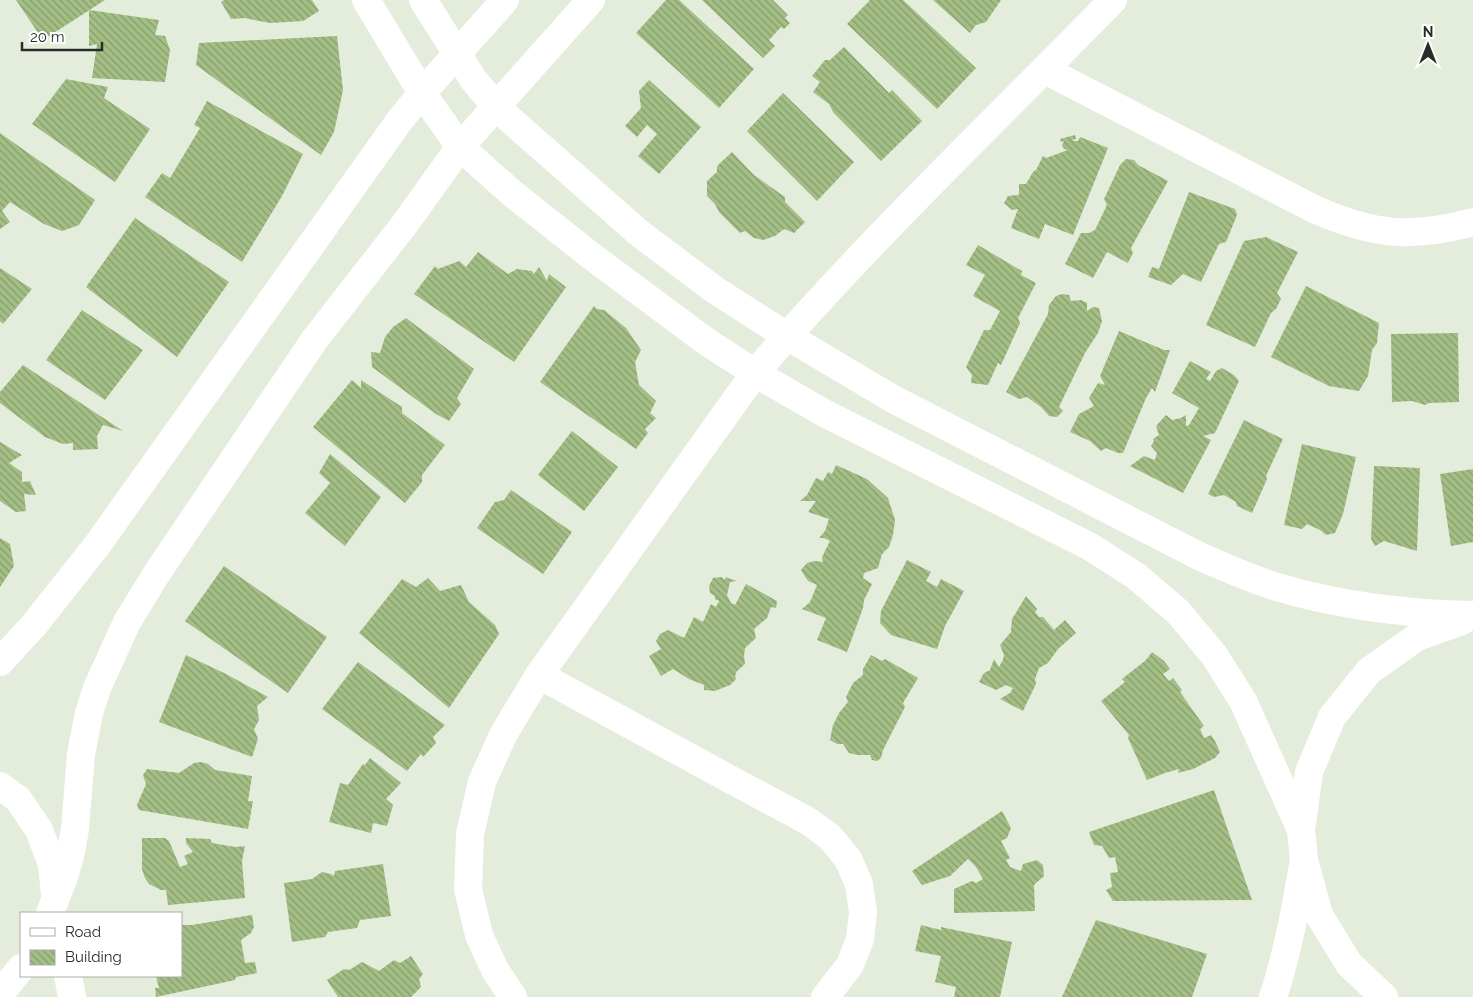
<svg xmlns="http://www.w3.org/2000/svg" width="1473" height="997" viewBox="0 0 1473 997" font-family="Raleway,sans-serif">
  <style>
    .building { fill: url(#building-back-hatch) }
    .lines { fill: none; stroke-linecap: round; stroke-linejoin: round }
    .minor { stroke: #fff; stroke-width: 28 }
    .tertiary { stroke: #fff; stroke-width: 28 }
  </style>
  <defs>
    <pattern id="building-back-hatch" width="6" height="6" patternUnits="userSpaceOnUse" patternTransform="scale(1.25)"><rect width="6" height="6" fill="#a3bf85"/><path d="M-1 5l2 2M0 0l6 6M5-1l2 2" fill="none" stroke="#859c6d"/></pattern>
  </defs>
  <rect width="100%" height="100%" fill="#e4eddc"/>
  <!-- building -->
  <path class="building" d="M16,0H105L43,40Z
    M224,0H312L319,11L303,21L270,23L244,18L231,19L221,2Z
    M666,0H679L754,69L719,108L636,33Z
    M702,0H773L788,15L785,18L790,23L784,29L781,27L769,40L775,46L763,58Z
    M870,0H903L976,68L937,109L847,24Z
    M933,0H1001L986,22L976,25L970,33Z
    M89,10L159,20L155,35L165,36L170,50L165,82L92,78L97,44L89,46Z
    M337,36L343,90L334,132L321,155L196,65L199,43Z
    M844,47L889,93L892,90L922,121L881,161L833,112L829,104L813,92L820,82L812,76L825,60H830Z
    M66,79L108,87L104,98L150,129L115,182L32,124Z
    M649,80L701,127L659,174L638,156L657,134L647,125L637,137L625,126L641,108L639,91Z
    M783,93L854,162L817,201L747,131Z
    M207,101L303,154L282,196L242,262L145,197L162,173L170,178L200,128L194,125Z
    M0,133L95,200L79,225L62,231L44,224L10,202L2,211L10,222L0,229Z
    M1075,135L1076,139L1072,140L1074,141H1078L1080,137L1108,148L1073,235L1045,224L1039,239L1011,228L1018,209L1012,210L1004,203L1008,196L1019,195V184H1026L1033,172L1036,170L1043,156L1046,158L1068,150L1064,149L1062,145L1064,141L1061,142L1060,139Z
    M732,152L754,175L785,197V202L805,222L794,233L784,229L775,236L763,240L754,238L745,231L740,233L719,212L715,204L707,196V181L717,172V166Z
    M1126,159L1134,160L1138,165L1168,181L1131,248L1133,253L1128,263L1107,252L1093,278L1065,264L1081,233H1089L1095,230L1107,205L1104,199L1120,165Z
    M1189,192L1235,209L1237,215L1226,242L1219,244L1201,282L1183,274L1171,285L1148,277L1152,267L1159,269Z
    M135,218L229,282L177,357L86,287Z
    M1266,237L1298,252L1277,293L1281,299L1276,309L1271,313L1255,347L1206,325L1244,241Z
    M978,245L1022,271L1021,275L1036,283L1018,318L1020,323L1001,365L998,363L988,385L971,383L972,375L966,367L984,330H990L1000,311L973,296L985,275L966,265Z
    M478,252L508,274L517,269L532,271L534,274L539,267L547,281L549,274L566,287L514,362L414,294L435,266L438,269L459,261L466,267Z
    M0,268L32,289L3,324L0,321Z
    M1306,286L1379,323L1377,343L1372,350L1368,376L1359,391L1329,386L1271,357Z
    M1062,294L1069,295L1071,301L1081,300L1087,303V311L1093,307L1099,308L1102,321L1098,333L1085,353L1059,407L1063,411L1057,417L1049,416L1041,407L1027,397L1019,399L1006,392L1048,314L1049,305L1056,296Z
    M594,306L597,309L604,310L626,328L641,350L635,362L639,385L656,401L650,413L656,418L645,429L648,433L636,449L540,382Z
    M82,310L143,350L105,400L46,360Z
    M406,318L474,369L457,398L461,404L449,421L436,414L372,367L371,352L380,353L385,337L393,327Z
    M1119,331L1164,350H1170L1155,392L1152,388L1146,398L1123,453H1118L1106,448L1101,451L1090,441L1070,432L1079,414L1094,406L1089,398L1098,383L1105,385L1100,376Z
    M1458,333L1459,402L1429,403L1425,405L1412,401L1392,402L1391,334Z
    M1190,361L1211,372L1206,379L1210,381L1216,371L1222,368L1234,375L1239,381L1215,433L1203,436L1211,440L1183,493L1130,466L1144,456L1155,460L1157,453L1151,446L1154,441L1153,439L1159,435L1156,426L1166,415L1172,420L1181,418L1186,415V426L1189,425L1199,408L1172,393Z
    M23,365L123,431L103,425L97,436L98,449L73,450V443L63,444L45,437L0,403V392Z
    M352,380L361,388V380L402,407V413L445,445L422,475V482L405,503L313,427Z
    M1244,420L1283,439L1266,476L1267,479L1252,513L1237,506L1236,502L1224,495L1214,497L1208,494Z
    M572,431L618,467L584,511L538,475Z
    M0,442L22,455L9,463L22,472V482L30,481L36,495L24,494L26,511L16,512L0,501Z
    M1302,444L1356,457L1343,514L1335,533L1326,535L1320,530L1307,524L1302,529L1284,525Z
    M330,454L381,497L345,546L305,513L330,483L319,473Z
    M836,465L867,479L888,498L895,520L893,535L889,547L882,554L878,568L864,573L863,578L872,584L864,600L863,608L847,652L817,640L826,618L802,609L810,602L817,585L808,581L801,570L807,563L815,561L823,562L822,557L830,541L824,538H819L825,531L829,519L808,512L816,501H800L807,495L816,478L823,481L828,472L832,474Z
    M1374,466L1420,468L1417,551L1384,541L1375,546L1371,539Z
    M1473,469V542L1451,546L1440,474Z
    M511,490L572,532L543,574L477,528L495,502L504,500Z
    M0,538L10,544L14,566L0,587Z
    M907,560L931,572L926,581L937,587L941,579L964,591L945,626L937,649L891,635L880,623L881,611Z
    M224,566L327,637L288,693L185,621Z
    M722,577L723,579H726L725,577L737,581L730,582L727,595L731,603L735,605L746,584L777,601L776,608L771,607L767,618L754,629L756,638L745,648L744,656L745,664L737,671L735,676L736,679L730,685L715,691L704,690V685L689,679L673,669L661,676L649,656L661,649L656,641L660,634L668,630L684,638L694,617L703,622L711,604L716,607L719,601L715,599V596L710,593L709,586L713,578Z
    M428,578L440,591L461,585L469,602L495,625L499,634L449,708L359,633L402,579L416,587Z
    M1026,596L1037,609L1035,612L1039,617H1043L1054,630L1065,620L1076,633L1058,649L1048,663L1039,668L1035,679L1036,684L1023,711L1000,699L1010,693L1013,688L1006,685L996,690L979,682L984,673L990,670L994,659L999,667L1003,660L1004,655L1000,645L1011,632L1012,619Z
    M1152,652L1164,661L1170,669L1163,674L1169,681L1173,678L1182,690L1180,692L1204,726L1200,729L1204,738L1211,735L1215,741L1220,752L1215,758L1193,769L1178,773L1179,769L1165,773L1147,780L1128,738L1129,735L1101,701L1125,682L1122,679L1146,660Z
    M186,655L226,674L268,697L257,706L259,720L254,729L258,739L252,757L159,722Z
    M871,655L882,661L885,659L918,678L903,703L905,707L883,750L881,758L877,761L872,760L870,755H857L849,753L843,744H837L830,740L833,725L839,713L848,702L846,697L853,683L863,675V669Z
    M358,662L445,725L433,737L436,743L423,757L421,754L407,771L322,709Z
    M370,758L401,783L386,799L393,805L387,826L373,823L371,833L329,822L340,783L348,785L363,764L365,765Z
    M201,762L208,764L215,770L252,776L248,801H253L248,829L139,810L137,805L146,784L143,775L147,769L179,773L194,763Z
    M1214,790L1252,900L1113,901L1106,890L1112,887L1110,873L1118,872L1115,857L1109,858L1102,846L1094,845L1089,832Z
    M1002,811L1011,828L1007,838L1001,841L1010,858L1006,860L1010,867L1021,871L1023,864L1037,860L1043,865L1044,876L1034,885L1035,911L954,913V889L972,881L976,883L983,879L976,867L968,859L950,876L922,885L912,871Z
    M142,838H165L169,841L180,867L188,864L184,856L193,852L186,843V838L210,839L212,843L235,847L245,846L242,861L245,898L168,905L166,890H161L149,884L145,878L142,869Z
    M383,864L391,916L360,920L357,928L328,932L325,937L292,942L284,883L312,879L322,872L331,874L334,876L335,871Z
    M252,915L254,927L251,933L241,940L245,963L255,962L257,973L236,977L235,980L156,997L155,988H159L156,976H181V925H192Z
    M1096,920L1207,954L1192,997H1062Z
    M921,925L941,930V927L1012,942L1000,997H954L956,987L935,982L941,956L915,951Z
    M411,956L423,974L419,979L421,987L411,997H338L327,980L344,969L349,970L362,962L379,971L394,960L400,963Z"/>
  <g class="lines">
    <!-- minor -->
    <path class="minor" d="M1045,70L1314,209C1373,235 1410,239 1473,222
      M539,675L735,782L808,821L830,837L848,859L859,884L863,912L860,939L850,965L825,997
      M513,997L495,970L479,935L468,889L470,834L482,782L503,735L539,675L755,373C867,242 993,123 1113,0
      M1273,997C1288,952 1296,906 1304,860"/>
    <!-- tertiary -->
    <path class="tertiary" d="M366,0L422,93L460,147L513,194L590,255L707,342L755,373L824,413L1089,546L1136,576L1178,612L1214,655L1243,701L1301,830
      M423,0L473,79L496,107L639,233L715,290L787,336L893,399L1199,556C1225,567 1250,579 1277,587C1341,606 1406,614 1473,615
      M0,662L34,625L98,544L400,120L422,93L505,0
      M0,786L18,799L39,830L52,864L55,894
      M50,913L64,877L71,852L75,829L81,754L89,713L97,688L127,622L157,573L315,339L404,225L460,147L591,0
      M68,976L72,997
      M0,994L21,968
      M1384,997L1349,964L1319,915L1304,860L1301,830L1309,772L1332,717L1369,671L1417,637L1462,621"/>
  </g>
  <!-- legend -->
  <rect x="20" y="912" width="162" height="65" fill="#ffffff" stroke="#aaaba9"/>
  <rect x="30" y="928" width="25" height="8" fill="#ffffff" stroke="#aaaba9"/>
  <text x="65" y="937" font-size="15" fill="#2a2d27">Road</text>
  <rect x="30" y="950" width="25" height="15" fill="url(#building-back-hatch)" stroke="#aaaba9"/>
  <text x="65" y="962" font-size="15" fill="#2a2d27">Building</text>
  <!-- north arrow -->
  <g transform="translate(1428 45)" stroke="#ffffff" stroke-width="4" paint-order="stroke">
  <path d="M0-4L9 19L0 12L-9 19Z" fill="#2a2d27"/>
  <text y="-8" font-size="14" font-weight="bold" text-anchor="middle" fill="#2a2d27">N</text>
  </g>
  <!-- scale -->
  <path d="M22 42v8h80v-8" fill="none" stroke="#2a2d27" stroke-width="2.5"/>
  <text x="30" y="42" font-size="15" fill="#2a2d27" stroke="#ffffff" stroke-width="4" paint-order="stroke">20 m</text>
</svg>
